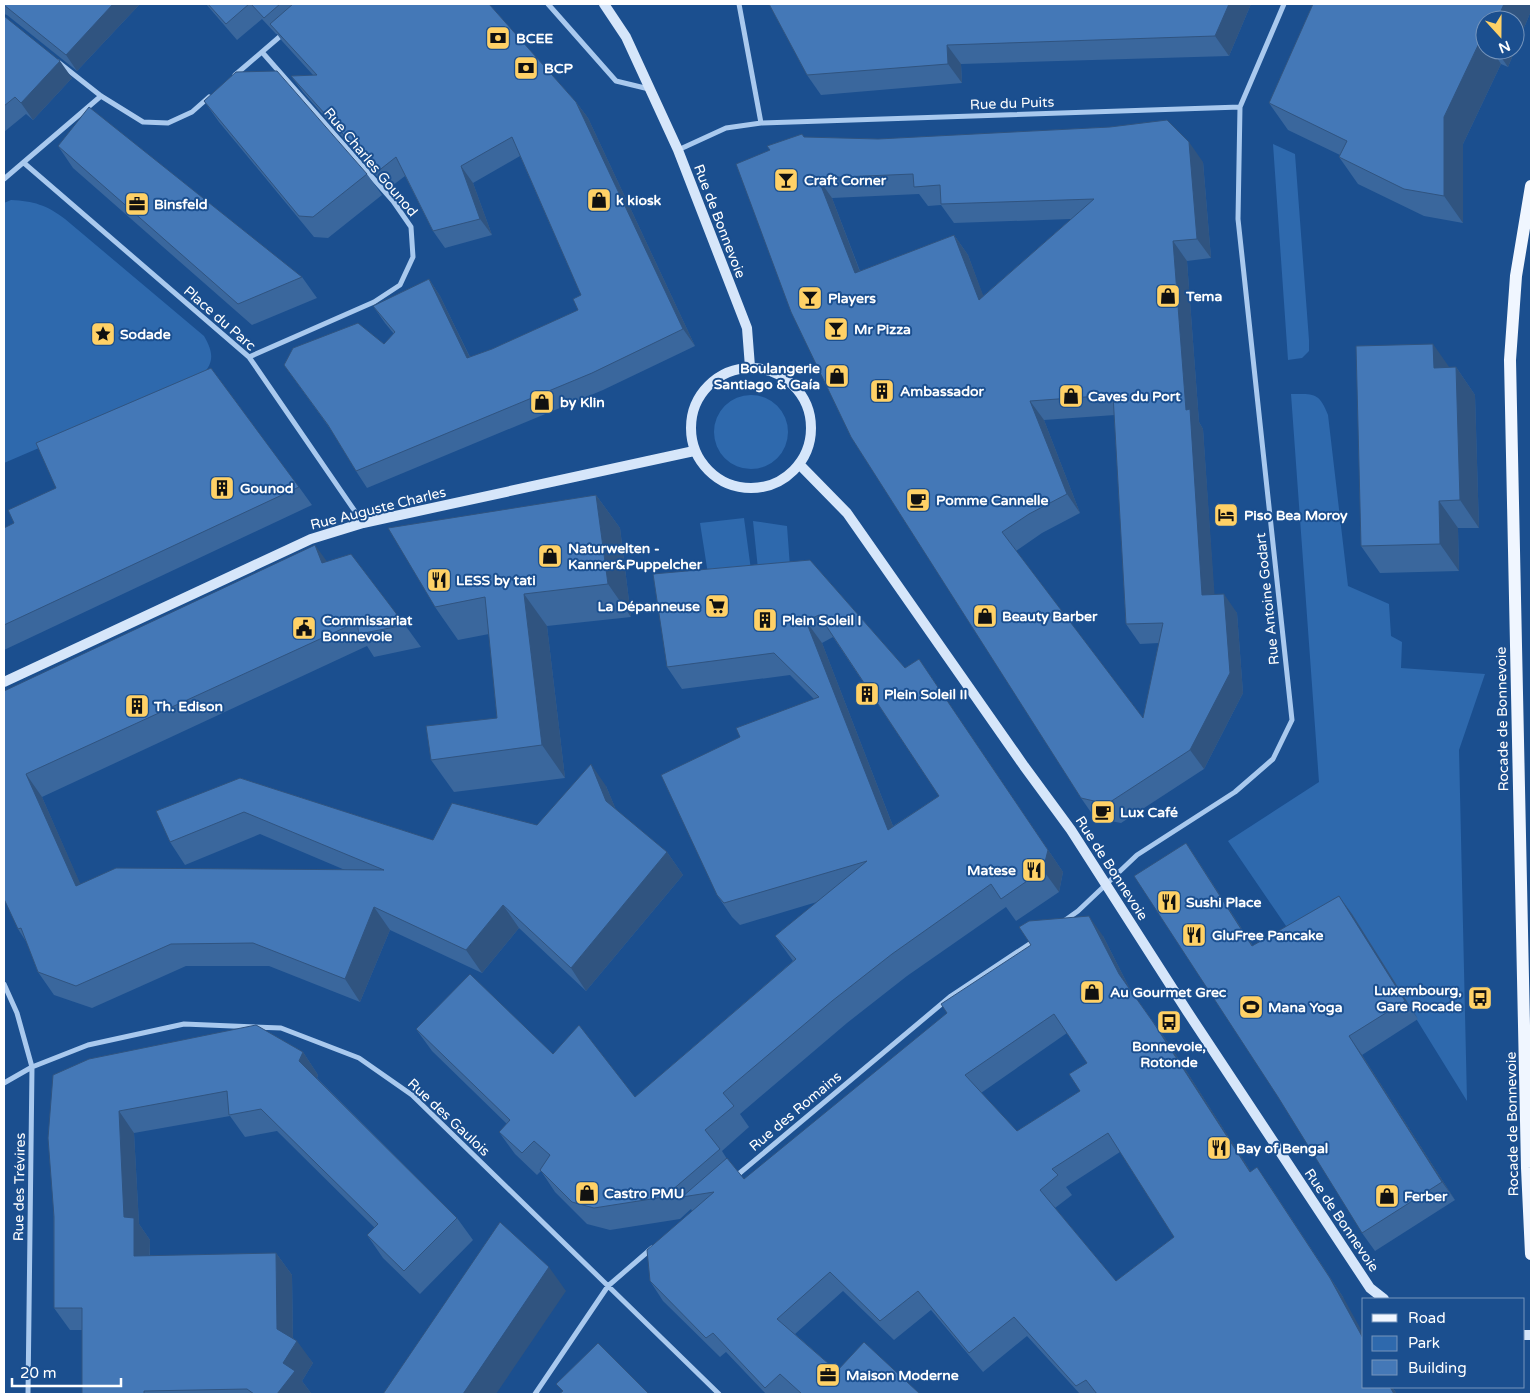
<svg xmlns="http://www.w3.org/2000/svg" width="1535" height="1398" viewBox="0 0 1535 1398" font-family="'Varela Round',sans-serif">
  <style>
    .green { fill: #2e69ad }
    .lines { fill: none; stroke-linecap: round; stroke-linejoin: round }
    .street { stroke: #a9c9ee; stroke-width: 5 }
    .secondary { stroke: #d6e6fa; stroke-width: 10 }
    .primary { stroke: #f0f6ff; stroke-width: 12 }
    .wall { fill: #3a679d; fill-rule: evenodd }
    .shaded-wall { fill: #305480 }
    .building { fill: #4478b7; stroke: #305480; fill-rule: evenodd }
    .labels { text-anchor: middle; stroke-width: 4; stroke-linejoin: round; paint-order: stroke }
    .poi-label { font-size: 14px; font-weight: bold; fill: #fff; stroke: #1b4f8f; text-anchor: start }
    .street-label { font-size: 14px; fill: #fff; stroke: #1b4f8f }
  </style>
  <rect width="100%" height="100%" fill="#1b4f8f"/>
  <!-- green -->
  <path class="green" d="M1273,144L1295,154L1309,340V351L1302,358L1288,360Z
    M11,200C33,201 47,205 65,219L204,336C215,355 214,365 197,380L4,463V203Z
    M1291,394C1314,394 1319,392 1328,415L1348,586L1389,604L1391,636L1402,642L1401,668L1485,674L1459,750L1467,1101L1352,915L1297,942L1228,841L1319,782Z
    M714 432a37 37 0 1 1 74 0a37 37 0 1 1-74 0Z
    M744,518L751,570L708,574L700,523Z
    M753,521L787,526L790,567L758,569Z"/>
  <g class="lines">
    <!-- street -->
    <path class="street" d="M548,4L616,81L649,89
      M739,4L761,123
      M58,62L101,96L143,122L168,123L192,112L209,97
      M235,75L284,33
      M678,150L726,128L761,123L1240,107L1284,4
      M24,163L249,357L363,523
      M4,179L101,96
      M249,357L374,302L400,285L413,257L411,227L393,201L262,52
      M1064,921L1078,911L1137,855L1235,792L1273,759L1292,720L1238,219L1240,107
      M4,984L17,1013L32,1067L28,1394
      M4,1083L32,1067L88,1045L184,1024L281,1028L359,1058L412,1095L719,1394
      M735,1177L951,996L1034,941
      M535,1394L608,1286L652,1248"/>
    <!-- secondary -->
    <path class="secondary" d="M604,4L626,37L678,150L747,328L750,367
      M691 428a60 60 0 1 1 120 0a60 60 0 1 1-120 0Z
      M800,465L847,513L1024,766L1071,830L1187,1011L1370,1288L1384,1299
      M4,682L311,539L363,523L694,451
      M1524,1335H1531"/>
    <!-- primary -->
    <path class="primary" d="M1531,186L1516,276L1510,360L1527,1168L1531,1254"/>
  </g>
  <!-- wall -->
  <path class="wall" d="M4,4H140L77,71L7,15L4,14Z
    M206,4H489L576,102L588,118L695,346L603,390L367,488L356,471L331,430L284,365L384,344L394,334L385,323L373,306L429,279L440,296L470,357L492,349L578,310L581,295L520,156L473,183L492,235L445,248L433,231L405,176L388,189L303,92L291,76L313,75L282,41L277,34H276L262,19L237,40Z
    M769,4H1251L1229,56L961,64L962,83L821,95L807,75Z
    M1313,4H1531V11L1515,49V20H1485V50H1515L1508,67L1501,64L1463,144V223L1424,216L1358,184L1339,157L1340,155L1288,130L1269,103Z
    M4,16L72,78L33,120L26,114L4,132Z
    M204,101L367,174L382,195L328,238L314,237L219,122Z
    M804,137L878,139L1203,162L1211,258L1187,261L1199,422L1203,429L1214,594L1237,613L1243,693L1204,769L1121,823L1095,818L1081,798L851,437ZM919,194L928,206L941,205L954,223L1071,219L983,296L968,255L954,235L860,271L832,198ZM1115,415L1126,624L1140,644L1159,643L1143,718L1016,551L1042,533L1080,513L1044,420Z
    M58,146L302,277L317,298L252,325L73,168Z
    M1456,367L1475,395L1479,528H1458L1459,571L1380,573L1361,546L1450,368Z
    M299,487L312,505L4,650V528Z
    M596,495L620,528L631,617L547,626L565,778L454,792L431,760L497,718L489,634L458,640L435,607Z
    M810,560L905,668L919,659L1063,872L1059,892L1016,921L1006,907L907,976L847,1023L740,1114L749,1127L722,1151L727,1159L744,1179L1103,936L1131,991L1167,1041L1251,1172L1270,1186L1343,1297L1364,1387H1392L1397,1394H1080L1027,1336L983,1372L931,1310L894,1340L843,1291L795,1334L837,1371L920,1394H795L793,1393L792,1394H766L726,1352L720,1357L663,1301L650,1281L692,1211L691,1209L680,1219L610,1230L587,1224L555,1192L541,1171L537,1175L515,1154L499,1132L507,1124L432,1051L416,1029L553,1054L635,1097L793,961L775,936L817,902L740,925L732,917L717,895L740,737L814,699L790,675L682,689L667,667ZM833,637L939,796L893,826L822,643ZM1067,1033L1087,1063L1080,1091L1017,1131L981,1093ZM1120,1152L1174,1237L1116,1281L1055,1208L1072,1195L1066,1187Z
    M326,561L405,625L421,647L374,657L367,646L42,797L80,884L345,870L260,834L185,865L170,842L240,778L433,840L537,825L606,786L616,810L667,852L683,875L586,991L519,928L482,973L390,930L360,1002L269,966H186L92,1008L54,995L38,972L27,943L18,929L4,691Z
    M1186,843L1198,861L1253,946L1352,914L1418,1019L1362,1055L1455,1200L1375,1251L1362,1233Z
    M303,1052L318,1075L317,1078L457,1218L473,1240L420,1294L383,1258L367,1235L375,1228L277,1131L245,1137L230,1116L134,1133L139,1224L150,1240V1256L276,1253L292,1275L293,1338L313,1363L302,1381L311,1393L310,1394H82V1330H70L54,1308L53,1075Z"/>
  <!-- shaded-wall -->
  <path class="shaded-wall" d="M113,4H140L77,71L66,55Z
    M1229,4H1251L1229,56L1215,36Z
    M1504,4H1531V11L1515,49V20H1497Z
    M1482,37L1485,41V50H1492L1501,64L1463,144V223L1444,196V117Z
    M947,45L961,64L962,83L948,64Z
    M1496,50H1515L1508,67Z
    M60,61L72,78L33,120L21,103Z
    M576,102L588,118L695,346L683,329Z
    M1189,142L1203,162L1211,258L1197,239Z
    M461,166L473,183L492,235L480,219Z
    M818,178L832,198L868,293L855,273Z
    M954,235L968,255L992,319L979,300Z
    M1173,241L1187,261L1199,422L1203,429L1216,615L1202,595L1186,410Z
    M429,279L440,296L478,374L467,358Z
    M1433,344L1452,371L1434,368Z
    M1456,367L1475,395L1479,528L1460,500Z
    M1030,401L1044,420L1080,513L1067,494Z
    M596,495L620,528L631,617L608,584Z
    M1439,501L1458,528L1459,571L1440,544Z
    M315,545L331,567L322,563Z
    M524,594L547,626L565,778L542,745Z
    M1224,594L1237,613L1243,693L1204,769L1190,750Z
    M806,621L822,643L903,852L888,830Z
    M919,659L1063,872L1059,892L1043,870Z
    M591,764L606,786L622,824L606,801Z
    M26,774L42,797L91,908L76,886Z
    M1186,843L1198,861L1265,965L1252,946Z
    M667,852L683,875L586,991L571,968Z
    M1339,896L1352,914L1418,1019L1405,1001Z
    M503,905L519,928L482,973L466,950Z
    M374,907L390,930L360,1002L345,979Z
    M1089,916L1103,936L1132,993L1119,974Z
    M1153,1022L1167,1041L1264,1192L1250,1172Z
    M1349,1036L1362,1055L1455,1200L1442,1182Z
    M303,1052L318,1075L315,1083L299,1061Z
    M119,1111L134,1133L139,1224L150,1240L149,1279L134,1256L124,1217Z
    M1257,1167L1343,1297L1364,1335V1340Z
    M276,1253L292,1275L293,1348L297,1341L313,1363L302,1381L311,1393L310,1394H277V1329Z
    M549,1267L566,1291L496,1394H463Z
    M1390,1387H1392L1397,1394H1394Z"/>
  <!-- building -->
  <path class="building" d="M4,4H113L66,55L4,5Z
    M208,4H249L226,24Z
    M251,4H280L264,18Z
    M293,4H489L576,102L683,329L592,373L356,471L328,425L284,365L293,348L358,323L384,344L395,332L373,306L429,279L467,358L492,349L578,310L573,299L581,295L512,137L461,166L480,219L433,231L396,157L377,172L291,76L317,75L270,24Z
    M769,4H1229L1215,36L947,45L948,64L807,75Z
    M1313,4H1504L1497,20H1485V38L1482,37L1444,117V196L1404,189L1339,157L1347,141L1269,103Z
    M4,16L60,61L21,103L15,97L4,106Z
    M277,71L367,174L313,217L299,216L204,101L236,72Z
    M89,107L302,277L238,304L58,146Z
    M1167,120L1189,142L1197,239L1173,241L1186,410L1190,409L1202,595L1224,594L1230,673L1190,750L1107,804L1081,798L851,437L791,312L736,164L770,150L767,146L802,134L804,137L878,139L1110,127ZM913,174L914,187L940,185L941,204L1094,199L979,300L954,235L855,273L818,178ZM1113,395L1126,624L1163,623L1143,718L1002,532L1029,514L1067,494L1030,401Z
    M1433,344L1434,368L1456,367L1460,500L1439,501L1440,544L1361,546L1356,346Z
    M211,368L299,487L4,625V528L14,523L8,510L56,488L36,443Z
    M596,495L608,584L524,594L542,745L431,760L426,726L497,718L485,597L435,607L388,528Z
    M315,545L322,563L351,554L405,625L359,634L357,622L26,774L76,886L116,868L384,870L244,812L170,842L156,811L240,778L433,840L452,803L537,825L591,764L606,801L667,852L571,968L503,905L466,950L374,907L345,979L253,943L171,944L76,986L38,972L21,928L18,929L4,899V691Z
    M810,560L905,668L919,659L1048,850L1043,870L1001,899L991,884L892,954L832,1001L723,1093L734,1106L705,1130L720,1149L664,1197L594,1208L572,1202L540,1170L550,1155L534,1141L522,1153L499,1132L510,1120L416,1029L470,974L553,1054L579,1025L635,1097L796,959L775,936L867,861L724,903L717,895L661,775L740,737L736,728L819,697L774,653L667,667L653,574ZM819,615L939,796L888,830L806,621Z
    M1186,843L1252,946L1339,896L1405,1001L1349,1036L1442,1182L1362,1233L1278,1097L1134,876Z
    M1089,916L1119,974L1153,1022L1250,1172L1257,1167L1330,1278L1364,1340V1387H1390L1394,1394H1097L1086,1380L1076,1386L1014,1317L969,1353L918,1291L880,1321L830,1272L777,1319L837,1371L864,1342L920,1394H802L780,1374L765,1388L713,1333L706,1338L650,1281L647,1250L714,1192L682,1197L727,1158L744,1179L947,1013L941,1004L1031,945L1019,927L1029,921ZM1054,1014L1087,1063L1069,1074L1080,1091L1017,1131L965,1075ZM1108,1133L1174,1237L1116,1281L1040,1190L1058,1175L1052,1169Z
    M256,1025L303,1052L299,1061L457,1218L404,1271L367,1235L378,1224L261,1109L229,1115L227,1091L119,1111L124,1217L134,1218V1256L276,1253L277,1329L297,1341L283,1363L295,1371L277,1394H254L247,1389L144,1391V1394H82V1308H54V1217L48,1138L53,1075L89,1059Z
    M500,1222L549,1267L463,1394H383Z
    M598,1343L649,1394H559L563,1391L556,1384Z"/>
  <!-- icons -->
  <defs>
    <symbol id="bank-square" viewBox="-11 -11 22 22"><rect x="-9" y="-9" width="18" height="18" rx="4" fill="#ffd166" stroke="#1b4f8f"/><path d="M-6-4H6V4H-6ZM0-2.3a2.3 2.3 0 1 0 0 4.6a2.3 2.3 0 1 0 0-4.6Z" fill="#111"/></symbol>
    <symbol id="bar-square" viewBox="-11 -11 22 22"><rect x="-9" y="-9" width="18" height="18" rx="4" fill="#ffd166" stroke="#1b4f8f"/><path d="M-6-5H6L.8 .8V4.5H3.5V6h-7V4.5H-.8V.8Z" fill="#111"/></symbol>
    <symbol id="shop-square" viewBox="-11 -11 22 22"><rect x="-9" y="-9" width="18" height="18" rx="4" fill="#ffd166" stroke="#1b4f8f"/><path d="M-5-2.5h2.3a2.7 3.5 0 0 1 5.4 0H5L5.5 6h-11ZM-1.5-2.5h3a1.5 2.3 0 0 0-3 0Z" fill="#111"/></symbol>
    <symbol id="office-square" viewBox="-11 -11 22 22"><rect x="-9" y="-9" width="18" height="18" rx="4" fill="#ffd166" stroke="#1b4f8f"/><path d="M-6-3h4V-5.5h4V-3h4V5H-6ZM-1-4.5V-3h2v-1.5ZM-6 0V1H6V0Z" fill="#111"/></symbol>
    <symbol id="sight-square" viewBox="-11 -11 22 22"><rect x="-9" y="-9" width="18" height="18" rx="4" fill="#ffd166" stroke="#1b4f8f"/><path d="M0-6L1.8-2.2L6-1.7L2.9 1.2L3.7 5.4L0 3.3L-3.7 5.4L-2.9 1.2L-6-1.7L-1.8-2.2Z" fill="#111"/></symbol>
    <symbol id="building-square" viewBox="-11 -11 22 22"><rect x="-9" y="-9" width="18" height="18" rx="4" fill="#ffd166" stroke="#1b4f8f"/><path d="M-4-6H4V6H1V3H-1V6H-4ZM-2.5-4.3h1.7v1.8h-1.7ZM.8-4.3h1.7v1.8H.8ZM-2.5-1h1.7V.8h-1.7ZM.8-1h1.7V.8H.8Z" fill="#111"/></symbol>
    <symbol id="cafe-square" viewBox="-11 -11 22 22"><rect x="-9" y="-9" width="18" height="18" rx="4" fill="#ffd166" stroke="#1b4f8f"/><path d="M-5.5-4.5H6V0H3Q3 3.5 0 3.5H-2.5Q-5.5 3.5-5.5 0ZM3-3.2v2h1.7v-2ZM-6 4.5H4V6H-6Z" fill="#111"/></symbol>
    <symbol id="hotel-square" viewBox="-11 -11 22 22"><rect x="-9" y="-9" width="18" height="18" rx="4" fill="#ffd166" stroke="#1b4f8f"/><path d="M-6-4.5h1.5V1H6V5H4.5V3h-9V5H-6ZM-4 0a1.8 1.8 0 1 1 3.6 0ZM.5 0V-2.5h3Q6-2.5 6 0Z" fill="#111"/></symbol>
    <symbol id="restaurant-square" viewBox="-11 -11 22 22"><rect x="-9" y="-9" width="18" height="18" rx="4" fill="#ffd166" stroke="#1b4f8f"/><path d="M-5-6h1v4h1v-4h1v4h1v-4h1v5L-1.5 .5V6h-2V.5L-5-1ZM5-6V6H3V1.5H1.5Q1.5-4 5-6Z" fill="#111"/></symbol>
    <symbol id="supermarket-square" viewBox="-11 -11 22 22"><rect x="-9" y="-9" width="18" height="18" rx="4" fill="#ffd166" stroke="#1b4f8f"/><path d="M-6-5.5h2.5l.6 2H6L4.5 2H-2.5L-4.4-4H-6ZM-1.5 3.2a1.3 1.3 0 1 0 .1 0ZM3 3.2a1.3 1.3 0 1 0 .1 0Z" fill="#111"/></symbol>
    <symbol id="civic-square" viewBox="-11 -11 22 22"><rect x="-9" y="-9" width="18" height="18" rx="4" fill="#ffd166" stroke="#1b4f8f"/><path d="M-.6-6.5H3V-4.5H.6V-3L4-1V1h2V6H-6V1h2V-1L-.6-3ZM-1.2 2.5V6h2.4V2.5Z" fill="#111"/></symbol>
    <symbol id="bus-square" viewBox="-11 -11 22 22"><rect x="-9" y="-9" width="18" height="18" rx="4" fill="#ffd166" stroke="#1b4f8f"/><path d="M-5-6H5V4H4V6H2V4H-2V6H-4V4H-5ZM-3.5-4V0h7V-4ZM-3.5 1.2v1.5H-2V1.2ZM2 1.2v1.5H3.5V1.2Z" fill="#111"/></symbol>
    <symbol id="stadium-square" viewBox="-11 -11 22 22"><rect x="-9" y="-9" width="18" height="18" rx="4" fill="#ffd166" stroke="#1b4f8f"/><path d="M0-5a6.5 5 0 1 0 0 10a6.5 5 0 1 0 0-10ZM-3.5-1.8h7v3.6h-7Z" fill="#111"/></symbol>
  </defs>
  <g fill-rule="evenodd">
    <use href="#bank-square" x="484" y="24" width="28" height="28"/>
    <use href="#bank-square" x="512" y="54" width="28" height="28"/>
    <use href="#bar-square" x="772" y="166" width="28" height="28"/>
    <use href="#shop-square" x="585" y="186" width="28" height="28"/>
    <use href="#office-square" x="123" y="190" width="28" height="28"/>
    <use href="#shop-square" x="1154" y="282" width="28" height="28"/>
    <use href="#bar-square" x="796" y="284" width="28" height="28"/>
    <use href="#bar-square" x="822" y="315" width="28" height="28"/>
    <use href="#sight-square" x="89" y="320" width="28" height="28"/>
    <use href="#shop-square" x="823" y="362" width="28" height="28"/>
    <use href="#building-square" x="868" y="377" width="28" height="28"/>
    <use href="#shop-square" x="1057" y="382" width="28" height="28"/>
    <use href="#shop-square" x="528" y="388" width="28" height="28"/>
    <use href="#building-square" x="208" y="474" width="28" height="28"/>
    <use href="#cafe-square" x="904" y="486" width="28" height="28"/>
    <use href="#hotel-square" x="1212" y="501" width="28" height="28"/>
    <use href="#shop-square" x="536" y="542" width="28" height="28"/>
    <use href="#restaurant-square" x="425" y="566" width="28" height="28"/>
    <use href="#supermarket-square" x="703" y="592" width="28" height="28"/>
    <use href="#shop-square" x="971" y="602" width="28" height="28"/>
    <use href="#building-square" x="751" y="606" width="28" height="28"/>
    <use href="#civic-square" x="290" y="614" width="28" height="28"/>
    <use href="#building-square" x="853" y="680" width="28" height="28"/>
    <use href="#building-square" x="123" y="692" width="28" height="28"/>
    <use href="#cafe-square" x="1089" y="798" width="28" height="28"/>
    <use href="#restaurant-square" x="1020" y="856" width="28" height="28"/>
    <use href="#restaurant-square" x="1155" y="888" width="28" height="28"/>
    <use href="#restaurant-square" x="1180" y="921" width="28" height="28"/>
    <use href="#shop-square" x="1078" y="978" width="28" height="28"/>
    <use href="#bus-square" x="1466" y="984" width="28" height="28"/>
    <use href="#stadium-square" x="1237" y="993" width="28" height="28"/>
    <use href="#bus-square" x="1155" y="1008" width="28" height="28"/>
    <use href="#restaurant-square" x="1205" y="1134" width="28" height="28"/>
    <use href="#shop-square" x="573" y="1179" width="28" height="28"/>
    <use href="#shop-square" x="1373" y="1182" width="28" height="28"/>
    <use href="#office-square" x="814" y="1361" width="28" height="28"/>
  </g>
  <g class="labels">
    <!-- poi labels -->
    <g class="poi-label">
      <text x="516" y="43">BCEE</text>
      <text x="544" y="73">BCP</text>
      <text x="804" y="185">Craft Corner</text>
      <text x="616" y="205">k kiosk</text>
      <text x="154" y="209">Binsfeld</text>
      <text x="1186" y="301">Tema</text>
      <text x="828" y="303">Players</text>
      <text x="854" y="334">Mr Pizza</text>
      <text x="120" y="339">Sodade</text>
      <text x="820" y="373" text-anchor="end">Boulangerie<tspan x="820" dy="16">Santiago &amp; Gaía</tspan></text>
      <text x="900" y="396">Ambassador</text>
      <text x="1088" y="401">Caves du Port</text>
      <text x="560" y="407">by Klin</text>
      <text x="240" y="493">Gounod</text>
      <text x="936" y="505">Pomme Cannelle</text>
      <text x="1244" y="520">Piso Bea Moroy</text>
      <text x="568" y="553">Naturwelten -<tspan x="568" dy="16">Kanner&amp;Puppelcher</tspan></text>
      <text x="456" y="585">LESS by tati</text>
      <text x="700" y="611" text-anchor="end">La Dépanneuse</text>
      <text x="1002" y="621">Beauty Barber</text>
      <text x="322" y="625">Commissariat<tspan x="322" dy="16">Bonnevoie</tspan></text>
      <text x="782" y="625">Plein Soleil I</text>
      <text x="884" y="699">Plein Soleil II</text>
      <text x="154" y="711">Th. Edison</text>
      <text x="1120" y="817">Lux Café</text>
      <text x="1016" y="875" text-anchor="end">Matese</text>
      <text x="1186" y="907">Sushi Place</text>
      <text x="1212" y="940">GluFree Pancake</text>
      <text x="1462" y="995" text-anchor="end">Luxembourg,<tspan x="1462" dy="16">Gare Rocade</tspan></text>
      <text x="1110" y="997">Au Gourmet Grec</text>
      <text x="1268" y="1012">Mana Yoga</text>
      <text x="1169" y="1051" text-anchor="middle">Bonnevoie,<tspan x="1169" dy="16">Rotonde</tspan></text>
      <text x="1236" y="1153">Bay of Bengal</text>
      <text x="604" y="1198">Castro PMU</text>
      <text x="1404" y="1201">Ferber</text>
      <text x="846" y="1380">Maison Moderne</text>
    </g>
    <!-- street labels -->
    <g class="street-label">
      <text transform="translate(1012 103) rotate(-2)" y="5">Rue du Puits</text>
      <text transform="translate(371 162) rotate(50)" y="5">Rue Charles Gounod</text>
      <text transform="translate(720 221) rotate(69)" y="5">Rue de Bonnevoie</text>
      <text transform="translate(220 318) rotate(41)" y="5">Place du Parc</text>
      <text transform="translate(378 508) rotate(-14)" y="5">Rue Auguste Charles</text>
      <text transform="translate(1267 599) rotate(-96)" y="5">Rue Antoine Godart</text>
      <text transform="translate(1502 719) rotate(-91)" y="5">Rocade de Bonnevoie</text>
      <text transform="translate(1112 868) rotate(57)" y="5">Rue de Bonnevoie</text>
      <text transform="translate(795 1111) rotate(-40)" y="5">Rue des Romains</text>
      <text transform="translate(449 1117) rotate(43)" y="5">Rue des Gaulois</text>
      <text transform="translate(1512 1124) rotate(-91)" y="5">Rocade de Bonnevoie</text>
      <text transform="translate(19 1187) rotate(-89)" y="5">Rue des Trévires</text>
      <text transform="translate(1342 1220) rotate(56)" y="5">Rue de Bonnevoie</text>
    </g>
  </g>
  <!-- border -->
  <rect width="1535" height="1398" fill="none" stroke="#ffffff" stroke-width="10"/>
  <!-- legend -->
  <rect x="1362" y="1298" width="162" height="90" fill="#1b4f8f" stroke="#7695bc"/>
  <rect x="1372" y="1314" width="25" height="8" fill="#f0f6ff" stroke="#7695bc"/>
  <text x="1408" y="1323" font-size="15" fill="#ffffff">Road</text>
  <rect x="1372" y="1336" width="25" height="15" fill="#2e69ad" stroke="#7695bc"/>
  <text x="1408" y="1348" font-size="15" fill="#ffffff">Park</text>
  <rect x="1372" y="1360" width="25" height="15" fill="#4478b7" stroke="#7695bc"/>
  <text x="1408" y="1373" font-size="15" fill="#ffffff">Building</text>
  <!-- north arrow -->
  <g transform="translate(1500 35) rotate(159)"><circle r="24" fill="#1b4f8f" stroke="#7695bc"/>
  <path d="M0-4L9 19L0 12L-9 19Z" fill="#ffd166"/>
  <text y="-8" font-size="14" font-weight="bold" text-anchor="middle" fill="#ffffff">N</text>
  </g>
  <!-- scale -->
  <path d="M12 1378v8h109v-8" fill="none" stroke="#ffffff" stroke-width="2.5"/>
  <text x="20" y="1378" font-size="15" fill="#ffffff" stroke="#1b4f8f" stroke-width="4" paint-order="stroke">20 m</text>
</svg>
